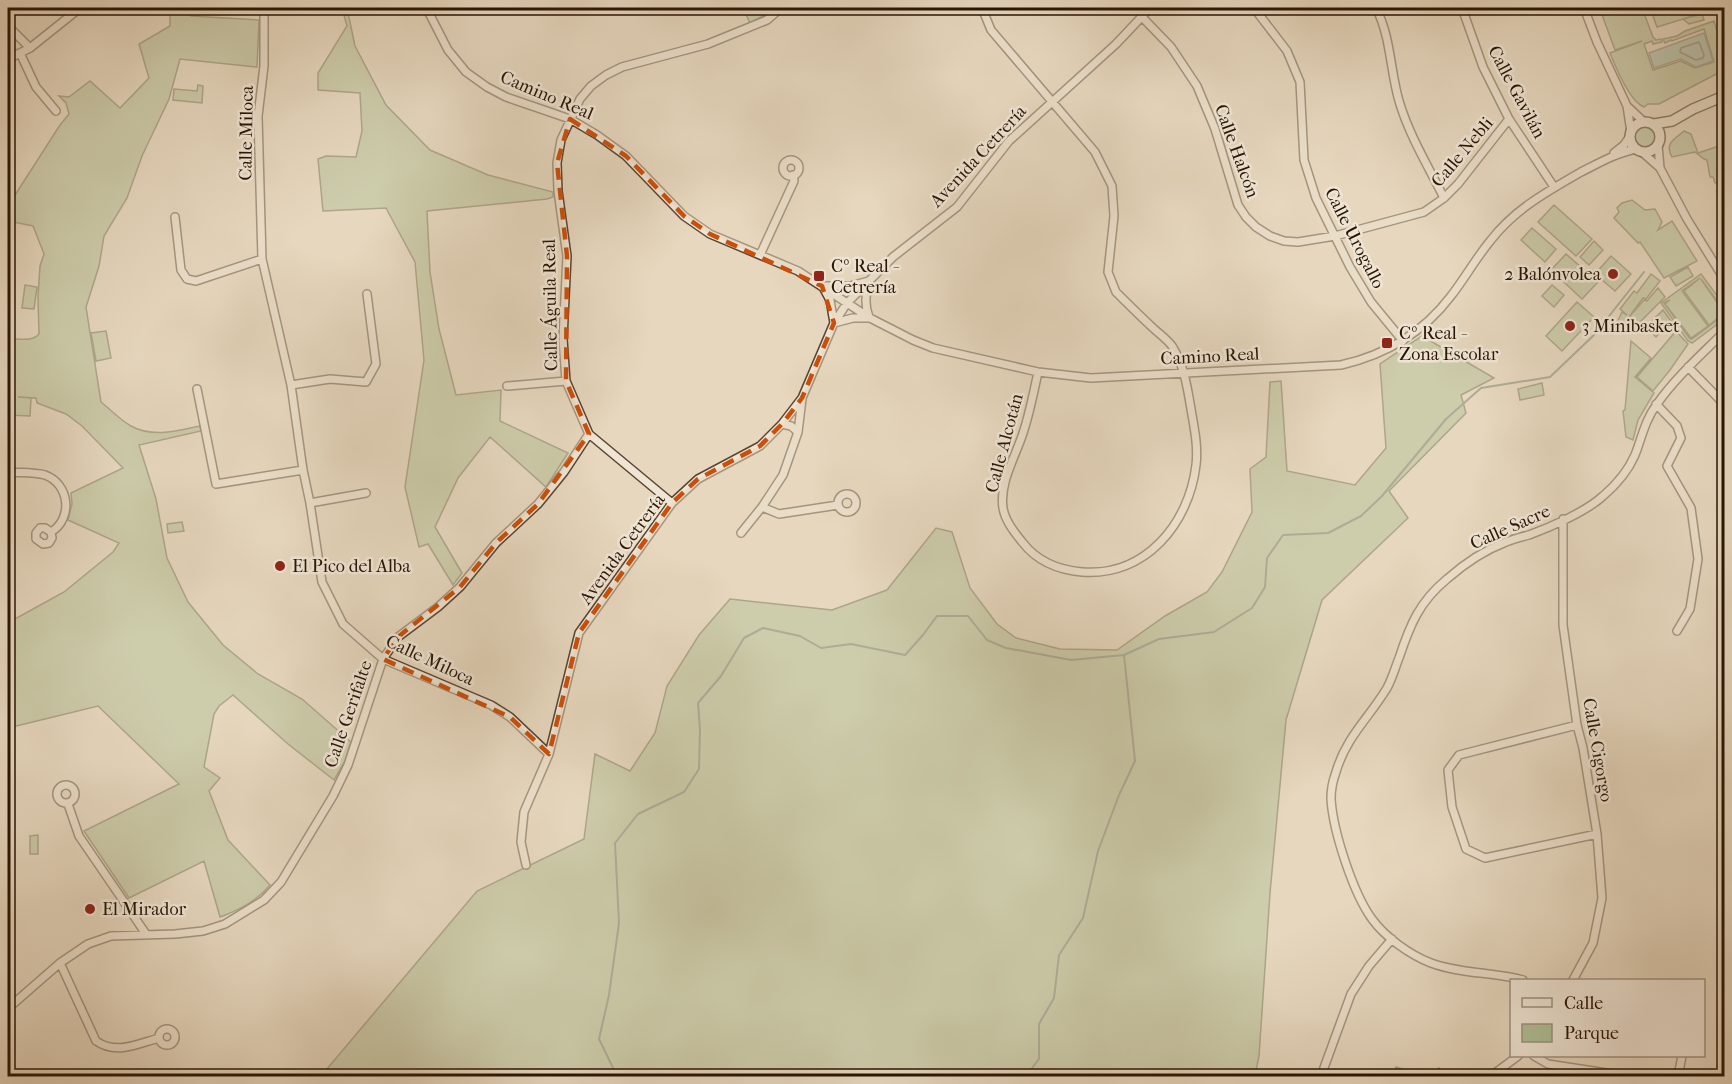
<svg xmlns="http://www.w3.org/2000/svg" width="1732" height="1084" viewBox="0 0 1732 1084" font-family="'IM FELL French Canon',serif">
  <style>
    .green { fill: #afbf96; stroke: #6c6a4c; stroke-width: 1.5 }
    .water { fill: #97baab; stroke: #6b7868; stroke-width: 1.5 }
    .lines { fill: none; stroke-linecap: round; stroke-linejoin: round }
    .shore { stroke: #606757; stroke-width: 1.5 }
    .stream { stroke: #6b7868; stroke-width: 2 }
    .street-casing { stroke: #584532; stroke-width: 10 }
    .secondary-casing { stroke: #281403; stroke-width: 12 }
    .street { stroke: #efe5d5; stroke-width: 7 }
    .secondary { stroke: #efe5d5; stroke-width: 9 }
    .marked { fill: none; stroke: #cb4f0b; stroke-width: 4.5; stroke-dasharray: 12 8; stroke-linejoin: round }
    .poi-dot { fill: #8f2418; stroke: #efe5d5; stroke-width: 2 }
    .labels { text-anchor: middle; stroke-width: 5; stroke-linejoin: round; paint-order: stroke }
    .street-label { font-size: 18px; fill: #281403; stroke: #efe5d5 }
    .poi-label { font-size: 18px; fill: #281403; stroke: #efe5d5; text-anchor: start }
  </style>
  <rect width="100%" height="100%" fill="#e6d7be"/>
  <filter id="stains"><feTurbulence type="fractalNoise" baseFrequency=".00333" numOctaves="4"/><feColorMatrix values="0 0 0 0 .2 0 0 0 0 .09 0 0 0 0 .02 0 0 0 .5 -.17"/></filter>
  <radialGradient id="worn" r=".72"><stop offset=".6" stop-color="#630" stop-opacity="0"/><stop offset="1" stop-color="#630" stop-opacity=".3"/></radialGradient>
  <!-- green -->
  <path class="green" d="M170,8H193L191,16L259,20L257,67L180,59L169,99L142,156L127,198L104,236L99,266L86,307L101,402C110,409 120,420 131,426C153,438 177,431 200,426L201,431L139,445L156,499L167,558L188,602L223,645L258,674L302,699L351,742L345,761L334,780L288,744L233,695L219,706L214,714L204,767L220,778L209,791L228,840L270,885C257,901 240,910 220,917L204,861L129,898L84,831L179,784L98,706L8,728V619H15L64,592L113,552L119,543L68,520L72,504L71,493L123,468L82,426L66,414L37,403L36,398L18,397L31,398L30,416L8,415V338C18,339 32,342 39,334L38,296L40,266L44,254L33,226L8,221V206L60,125L69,114L66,103L59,96L69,97L90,81L120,108L149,78L139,44L170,26Z
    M342,8H347L355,46L386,105L430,150L488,175L553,192V197L547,199L427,211L430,272L439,329L456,395L501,390L500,421L568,453L546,487L490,437L458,478L435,527L462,573L453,585L428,544L419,547L405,487L424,360L415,262L386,208L323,211L318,159L326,156L356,157L362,131L360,93L318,90V73L347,26Z
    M743,8H768L770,12L750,23Z
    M1612,8H1642L1653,37L1656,40L1661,39L1662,42L1653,44L1652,41L1644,44L1653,70L1681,61L1695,68L1714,62L1704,29L1672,41L1671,40L1665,43L1663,39L1677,36L1685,31L1714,21L1720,41L1718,46L1721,56H1724V70L1659,104H1648L1644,107C1630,102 1616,68 1610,53L1642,41L1615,50L1601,12Z
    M1650,8H1700L1702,13L1683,19L1702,14L1704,20L1689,24L1683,19L1657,27Z
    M198,85L203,86L202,103L173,100L174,89L197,91Z
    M1634 137a11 11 0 1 1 22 0a11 11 0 1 1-22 0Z
    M1684,131L1691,134L1698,153L1719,146L1724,163V194L1722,195L1717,192L1723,190L1720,182L1715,183L1713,177H1710L1707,160L1704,159L1695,152L1672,157C1664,143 1675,139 1684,131Z
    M1632,200L1645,210L1655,209L1662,222L1658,230L1672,221L1697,261L1664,278L1640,242L1638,243L1614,218L1619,212L1617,208L1622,203Z
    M1554,205L1592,239L1576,256L1538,222Z
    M1532,228L1556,249L1545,262L1521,240Z
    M1594,241L1603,250L1589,265L1580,257Z
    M1566,254L1598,282L1582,299L1551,270Z
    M1611,256L1631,274L1615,291L1595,274Z
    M1688,267L1693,276L1676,286L1670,277Z
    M1651,274L1660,281L1646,299L1643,298L1629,317L1644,300L1647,301L1658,288L1665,297L1633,329H1614L1622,312L1627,315L1620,309L1634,291L1637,293Z
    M1701,274L1724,305V310L1701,279L1724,313L1709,325L1684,291L1700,278L1682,291L1708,326L1691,338L1665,304L1670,300L1664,303L1690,339H1692L1724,315V319L1692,343L1688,341L1661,303Z
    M25,285L37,287L34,309L22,308Z
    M1552,285L1564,295L1554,307L1542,296Z
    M1577,302L1594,317L1562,351L1546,336Z
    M1663,310L1671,321L1656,337L1646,327Z
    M106,331L111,358L96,361L91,333Z
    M1676,331L1688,344L1670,370L1653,391L1637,377Z
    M1422,336L1494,378L1461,395L1466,413L1389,491L1408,518L1322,600L1286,720L1270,893L1259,1056L1255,1076H321L477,891L584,839L595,754L630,771L655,733L667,686L699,635L730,599L832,610L887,590L936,528L952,532L970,588L997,624L1016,638L1060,649L1117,650L1165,616L1207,592L1222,572L1252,512L1250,469L1266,457L1270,382L1281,381L1287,471L1355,485L1386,448L1380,364Z
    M1631,341L1651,358L1635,377L1654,393L1638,420L1633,440L1626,437L1623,411L1625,410Z
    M1542,383L1544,395L1520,400L1518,389Z
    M182,522L184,531L168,533L167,524Z
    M38,835V854H30V836Z
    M1396,1067L1427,1076L1439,1068L1448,1076H1393Z"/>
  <!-- water -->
  <path class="water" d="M1704,33L1713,61L1696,67L1681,59L1654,68L1649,53Z"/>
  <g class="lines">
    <!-- shore -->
    <path class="shore" d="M1699,42L1704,55L1703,58L1696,60L1680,52L1681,48Z"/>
    <!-- stream -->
    <path class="stream" d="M617,1076L599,1039L609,995L619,923L615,843L638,814L684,792L699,769L700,730L698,703L721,676L744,638L763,628L800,636L821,648L851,644L905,655L923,635L937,616H968L987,640L1006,648L1071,660L1124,655L1159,639L1214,632L1252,608L1265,587L1267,558L1283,535L1328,533L1361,516L1382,496L1446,419L1481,388L1550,377L1594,335L1644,272
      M1026,1076L1039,1059V1024L1054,998L1059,955L1083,918L1098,851L1119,795L1135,761L1124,655"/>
    <defs>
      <path id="street" d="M264,8V66L258,116L262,259L291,385L303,470L310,503L322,582L343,624L383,659L491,705L510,717L549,754
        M428,8L429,13L448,50L466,72L487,87L506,97L570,119L597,135L626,156L684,216L710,234L798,271L870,318L913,340L933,348L1038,372L1091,378L1341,365C1385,355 1423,333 1451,296C1465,278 1476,258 1491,240C1515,209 1548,191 1581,172C1599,163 1616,153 1636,149
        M982,8L991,30L1095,152L1112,186L1114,216L1108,272L1116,292C1128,304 1140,316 1152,327C1158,333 1167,339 1172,346C1185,366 1188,392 1192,415C1195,432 1198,448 1196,465C1189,524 1145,577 1082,572C1059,570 1038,562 1023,543C1015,533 1005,521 1003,508C999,482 1017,454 1024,430C1030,411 1034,391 1038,372
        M1254,8L1287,51L1300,82L1304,160L1316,198L1350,267L1371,302L1403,341
        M1376,8C1391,37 1390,70 1399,101C1409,135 1428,166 1444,198
        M1462,8L1483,67L1509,119L1554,187
        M1584,8L1597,42L1627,106L1631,132
        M1142,17L1171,47L1197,86L1215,129L1238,205L1246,217L1256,227L1270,236L1284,241L1298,242L1335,236L1424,212L1444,198L1458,184L1509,119
        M8,26L30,48
        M20,53L36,87L56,111
        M8,59L30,48L80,8
        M1627,106L1644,122
        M1658,145L1660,168
        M1642,152L1660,168L1687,219L1724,279
        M1614,153L1624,145L1630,136
        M783 168a8 8 0 1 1 16 0a8 8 0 1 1-16 0Z
        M175,217L181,270L187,279L196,281L262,259
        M760,255L794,181L793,175
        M822,286H850L869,281C866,294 864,304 869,317
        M824,289L830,300L834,323
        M834,323L853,318H870
        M1688,367L1724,404
        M291,385L330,379L366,382L376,364L367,294
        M507,386L566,381
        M197,389L216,484L303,470
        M1656,404L1677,426L1681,438L1667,466L1691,508L1698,559L1690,609L1677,631
        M782,424L791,426L798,432L802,399
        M8,472C19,473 34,472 45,475C70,484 73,519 51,532L52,538L49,543L43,544L36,539V533L40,528H45L51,532
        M838 503a9 9 0 1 1 18 0a9 9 0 1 1-18 0Z
        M310,503L366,493
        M672,503L589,434L566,381L563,339L567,256L558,191L557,163L561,140L580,99L591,86L606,75L622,67L708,44L767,20L781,8
        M762,507L779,514L838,505
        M1563,519V625L1577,725L1583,748L1597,834L1602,898L1593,943L1573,980
        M741,533L762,507L783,475L798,432
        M1577,725L1459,755L1448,770L1452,807L1466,849L1485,858L1597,834
        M57 794a9 9 0 1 1 18 0a9 9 0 1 1-18 0Z
        M68,804L79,836L146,934
        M526,865L521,842L524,812L549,754L579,633L672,503L698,479L760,446L782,424L802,398L834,323L847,303L893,257L957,207L1009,141L1116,44L1150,8
        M60,963L96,1041C116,1055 137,1044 159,1038
        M1523,980C1493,972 1461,974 1431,963C1410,955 1385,937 1372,919C1353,893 1333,831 1331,799C1331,791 1333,780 1336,772C1346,737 1369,718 1387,688C1392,679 1395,668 1399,658C1410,625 1419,602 1447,579C1464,564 1485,550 1506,542C1513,539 1521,537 1529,535C1551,527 1587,511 1603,496C1616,485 1628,471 1635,455C1642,437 1645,420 1657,404C1676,377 1701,355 1724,332
        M8,1006L13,1004L60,963L88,944L111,936L175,934L203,931L225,924L264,900L281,882L333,796L348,765L383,659L398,637L438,607L460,587L496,543L538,504L564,472L589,434
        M159 1037a8 8 0 1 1 16 0a8 8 0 1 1-16 0Z
        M1534,1056L1548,1064L1626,1076
        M1321,1076L1351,994L1369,966L1392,939
        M1491,1076L1518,1056
        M1678,1076L1682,1056"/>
      <path id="secondary" d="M1630 137a15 15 0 1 1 30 0a15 15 0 1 1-30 0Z
        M1654,124L1672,121L1693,109L1724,96"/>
    </defs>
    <!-- street casing -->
    <use href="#street" class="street-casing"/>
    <!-- secondary casing -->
    <use href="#secondary" class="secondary-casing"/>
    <!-- street -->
    <use href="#street" class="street"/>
    <!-- secondary -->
    <use href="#secondary" class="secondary"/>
  </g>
  <!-- marked area -->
  <path d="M0 0H1732V1084H0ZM570,119L626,156L684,216L710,234L822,286L834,323L802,398L782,424L760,446L698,479L672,503L579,633L549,754L510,717L383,659L398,637L460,587L496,543L538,504L589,434L566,381L567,256L557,163Z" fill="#e6d7be" fill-opacity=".55" fill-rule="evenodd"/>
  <path class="marked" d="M570,119L626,156L684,216L710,234L822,286L834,323L802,398L782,424L760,446L698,479L672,503L579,633L549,754L510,717L383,659L398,637L460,587L496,543L538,504L589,434L566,381L567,256L557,163Z"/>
  <!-- markers -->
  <g class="poi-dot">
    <circle cx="1613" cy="274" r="6"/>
    <rect x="813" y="270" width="12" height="12" rx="3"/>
    <circle cx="1570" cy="326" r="6"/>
    <rect x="1381" y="337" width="12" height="12" rx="3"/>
    <circle cx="280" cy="566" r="6"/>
    <circle cx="90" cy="909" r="6"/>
  </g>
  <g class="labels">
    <!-- street labels -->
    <g class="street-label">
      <text transform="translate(1517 92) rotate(62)" y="6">Calle Gavilán</text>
      <text transform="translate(547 95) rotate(23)" y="6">Camino Real</text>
      <text transform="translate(246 133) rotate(-89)" y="6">Calle Miloca</text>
      <text transform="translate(1237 151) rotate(70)" y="6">Calle Halcón</text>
      <text transform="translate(1462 152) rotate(-50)" y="6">Calle Nebli</text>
      <text transform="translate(978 156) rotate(-47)" y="6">Avenida Cetrería</text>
      <text transform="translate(1355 238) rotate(63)" y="6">Calle Urogallo</text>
      <text transform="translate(550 305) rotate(-91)" y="6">Calle Águila Real</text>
      <text transform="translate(1210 356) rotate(-3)" y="6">Camino Real</text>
      <text transform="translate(1004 443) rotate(-75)" y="6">Calle Alcotán</text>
      <text transform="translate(1510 527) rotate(-24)" y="6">Calle Sacre</text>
      <text transform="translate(622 549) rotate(-54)" y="6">Avenida Cetrería</text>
      <text transform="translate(430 660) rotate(25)" y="6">Calle Miloca</text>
      <text transform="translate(348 714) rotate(-71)" y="6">Calle Gerifalte</text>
      <text transform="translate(1598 750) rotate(80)" y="6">Calle Cigorgo</text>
    </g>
    <!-- poi labels -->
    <g class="poi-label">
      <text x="831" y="272">Cº Real -<tspan x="831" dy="21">Cetrería</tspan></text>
      <text x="1601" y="280" text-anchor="end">2 Balónvolea</text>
      <text x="1582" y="332">3 Minibasket</text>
      <text x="1399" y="339">Cº Real -<tspan x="1399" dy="21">Zona Escolar</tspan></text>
      <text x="292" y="572">El Pico del Alba</text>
      <text x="102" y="915">El Mirador</text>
    </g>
  </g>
  <!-- margin -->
  <rect width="1732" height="1084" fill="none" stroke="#e6d7be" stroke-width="30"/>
  <rect x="9" y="9" width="1714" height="1066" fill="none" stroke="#281403" stroke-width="3"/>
  <rect x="15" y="15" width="1702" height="1054" fill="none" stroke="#281403" stroke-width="1.5"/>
  <!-- legend -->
  <rect x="1510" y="979" width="195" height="78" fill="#efe5d5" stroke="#9f9181" stroke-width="1.5"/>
  <rect x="1522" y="998" width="30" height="9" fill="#efe5d5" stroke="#9f9181" stroke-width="1.5"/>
  <text x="1564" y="1009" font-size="18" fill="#281403">Calle</text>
  <rect x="1522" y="1024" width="30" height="18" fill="#afbf96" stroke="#9f9181" stroke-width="1.5"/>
  <text x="1564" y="1039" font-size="18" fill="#281403">Parque</text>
  <rect width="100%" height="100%" filter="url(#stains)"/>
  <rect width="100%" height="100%" fill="url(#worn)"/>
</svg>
